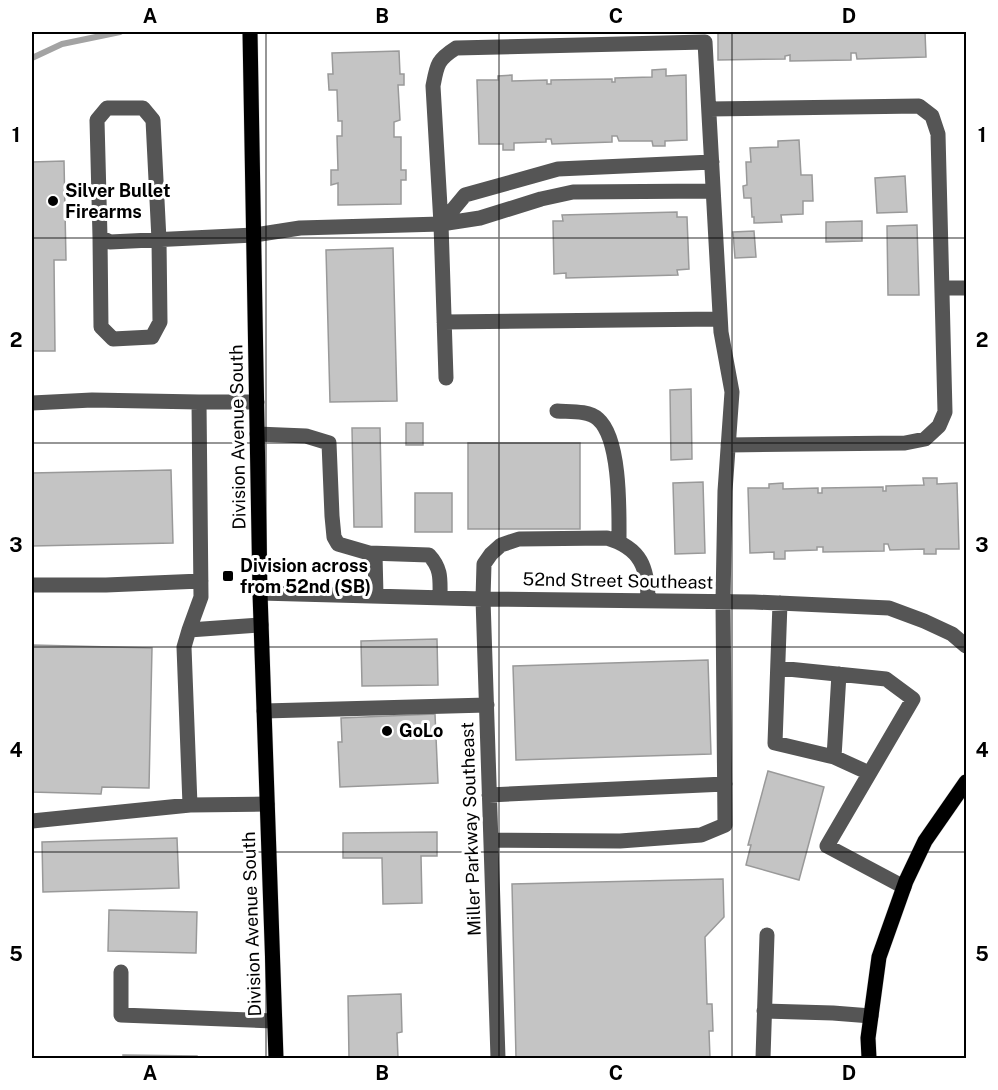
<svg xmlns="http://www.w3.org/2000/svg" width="998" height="1090" viewBox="0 0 998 1090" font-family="'Public Sans',sans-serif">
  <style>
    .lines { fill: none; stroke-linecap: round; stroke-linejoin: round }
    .stream { stroke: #a3a3a3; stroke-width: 6 }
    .building { fill: #c4c4c4; stroke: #999; stroke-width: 1.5 }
    .major-casing { stroke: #dbdbdb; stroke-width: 16 }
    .minor { stroke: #555; stroke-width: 15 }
    .major { stroke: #000; stroke-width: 15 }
    .grid { fill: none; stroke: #000; stroke-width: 1.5; stroke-opacity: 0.55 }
    .poi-dot { fill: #000; stroke: #fff; stroke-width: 2 }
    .labels { text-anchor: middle; stroke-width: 6; stroke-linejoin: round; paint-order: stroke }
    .poi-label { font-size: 18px; font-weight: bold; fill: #000; stroke: #fff; text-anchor: start }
    .street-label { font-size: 18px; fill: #000; stroke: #fff }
    .neatline { fill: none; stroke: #000; stroke-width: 2 }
    .grid-label { font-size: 20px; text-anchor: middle; font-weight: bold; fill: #000 }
  </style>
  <rect width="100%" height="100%" fill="#fff"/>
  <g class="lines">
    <!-- stream -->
    <path class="stream" d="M32,58L62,44L120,32"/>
  </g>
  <!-- building -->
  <path class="building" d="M718,32H925L926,57L857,59L856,53H851V60L790,61V55L785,56V59L718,60Z
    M399,51L400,74H404V85H398L400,120L394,122V137H401V170H406V180H401V204L338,205V183L331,185V170H338L337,136H342V121H338L337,90H329L328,74H333L332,53Z
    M666,69V76L686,75L687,140L665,141V146H653L652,141H619L617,136H612V142L552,144L551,139H546V142L514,143V150H503V144H479L477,80H498V76L512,75V81L547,80V84H551V80L612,79V82H615V78L652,77V70Z
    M799,140L801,175H812L813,201H803V214L781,215L782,222L754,223V217H752L751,198H744L743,186L747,185L746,162H751L750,148L778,147V141Z
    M64,161L66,260H54L55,351H32V162Z
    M905,176L907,212L877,213L875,178Z
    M677,212V217H687L689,269L677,270L678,275L566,278V273L554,274L553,221H563L562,215Z
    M862,221V241L826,242V222Z
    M917,225L919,295H888L887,226Z
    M754,231L756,257L735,258L733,232Z
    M393,248L397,401L330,402L326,250Z
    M691,389L692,459L671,460L670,390Z
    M406,423H423V445H406Z
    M352,428H380L382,527H354Z
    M468,443H580V529H468Z
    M171,470L173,543L32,546V473Z
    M923,478H937V484L957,483L959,549H936V554H924V549L890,550L888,544H884V551L823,552V547H817V550L785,551V559H774V552L750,553L748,488H769V484L783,483V489L818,488V493H822V488L883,487V491H886V486L924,485Z
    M703,482L705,553L675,554L673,483Z
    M415,493H452V532H415Z
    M437,639L438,685L362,686L361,641Z
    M32,645L152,648L149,788L102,787L101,794L32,792Z
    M708,660L711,754L516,760L513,666Z
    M435,714L438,783L340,787L338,742H342L341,718Z
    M768,771L824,787L799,880L746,865L751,845H748Z
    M437,832V856H421L422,903L383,904L382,858H343V833Z
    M177,838L179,888L43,892L42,842Z
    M723,879L724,917L705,937L707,1004H712L713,1031H709L710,1058H516L512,884Z
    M109,910L197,912L196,953L108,951Z
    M401,994L402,1032L397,1033L398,1058H349L348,996Z
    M123,1055L197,1056V1058H109H123Z"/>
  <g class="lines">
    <defs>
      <path id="major" d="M250,32L260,593L276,1058
        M869,1058L868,1038L879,957L906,881L925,841L966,782"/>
    </defs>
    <!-- major casing -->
    <use href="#major" class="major-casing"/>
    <!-- minor -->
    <path class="minor" d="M709,109L919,106L932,116L938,134L945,412L939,426L925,439L905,443L728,445
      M441,224L433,86C437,65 437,60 456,48L705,42L721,332L732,392L725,491L723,602L725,825L701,835L620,841L491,840
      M441,224L465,195L558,169L712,162
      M441,224L480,218L541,199L573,192L713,191
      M100,237L101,327L113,339L152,337L160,322L159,240L153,120L143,108H107L97,120L100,237L110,242L254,235L300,228L441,224L446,378
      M942,288H966
      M444,322L720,319
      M32,403L92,400L199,402
      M557,411C569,412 588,410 598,419C621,439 619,512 619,542
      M257,434L306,436L329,443L332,516L334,537L338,544L369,553L429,555C442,569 440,580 440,598
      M375,554L376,596
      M32,585H106L201,581
      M260,593L483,599L754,602L889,608L924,621L952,634L966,646
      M780,603L775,743L834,757L869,773
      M189,630L201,597L199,402H257
      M778,668L886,679L913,699L827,846L904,887
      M264,711L487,705
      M834,757L839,674
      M489,795L725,784
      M190,805L184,647L189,630L261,625
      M32,821L190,805L267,804
      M121,972V1015L274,1021
      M764,1011L833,1013L871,1016
      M498,1058L483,599L484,564L491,554L501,545L519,539L607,538C641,548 648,568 648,601
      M763,1058L767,935"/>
    <!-- major -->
    <use href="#major" class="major"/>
  </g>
  <!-- grid -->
  <path class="grid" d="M266,32V1058M499,32V1058M732,32V1058M32,238H966M32,443H966M32,647H966M32,852H966"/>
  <!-- markers -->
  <g class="poi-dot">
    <circle cx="53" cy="201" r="6"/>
    <rect x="222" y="570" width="12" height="12" rx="3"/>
    <circle cx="387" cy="731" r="6"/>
  </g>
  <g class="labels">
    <!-- poi labels -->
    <g class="poi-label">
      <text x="65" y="197">Silver Bullet<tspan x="65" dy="21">Firearms</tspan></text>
      <text x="240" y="572">Division across<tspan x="240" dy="21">from 52nd (SB)</tspan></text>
      <text x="399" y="737">GoLo</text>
    </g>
    <!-- street labels -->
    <g class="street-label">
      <text transform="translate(238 437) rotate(-91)" y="6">Division Avenue South</text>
      <text transform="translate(618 581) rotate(1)" y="6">52nd Street Southeast</text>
      <text transform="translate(471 829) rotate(-92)" y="6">Miller Parkway Southeast</text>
      <text transform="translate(252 924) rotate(-92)" y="6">Division Avenue South</text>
    </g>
  </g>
  <!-- border -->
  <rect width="998" height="1090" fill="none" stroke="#ffffff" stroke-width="66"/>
  <rect x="33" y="33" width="932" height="1024" class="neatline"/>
  <g class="grid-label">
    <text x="150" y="23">A</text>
    <text x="382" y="23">B</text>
    <text x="616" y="23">C</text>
    <text x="849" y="23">D</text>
    <text x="16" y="142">1</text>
    <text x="982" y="142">1</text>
    <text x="16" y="347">2</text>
    <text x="982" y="347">2</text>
    <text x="16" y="552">3</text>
    <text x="982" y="552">3</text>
    <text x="16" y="757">4</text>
    <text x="982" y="757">4</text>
    <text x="16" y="961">5</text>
    <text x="982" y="961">5</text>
    <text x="150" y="1080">A</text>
    <text x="382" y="1080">B</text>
    <text x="616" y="1080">C</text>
    <text x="849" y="1080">D</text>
  </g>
</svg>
